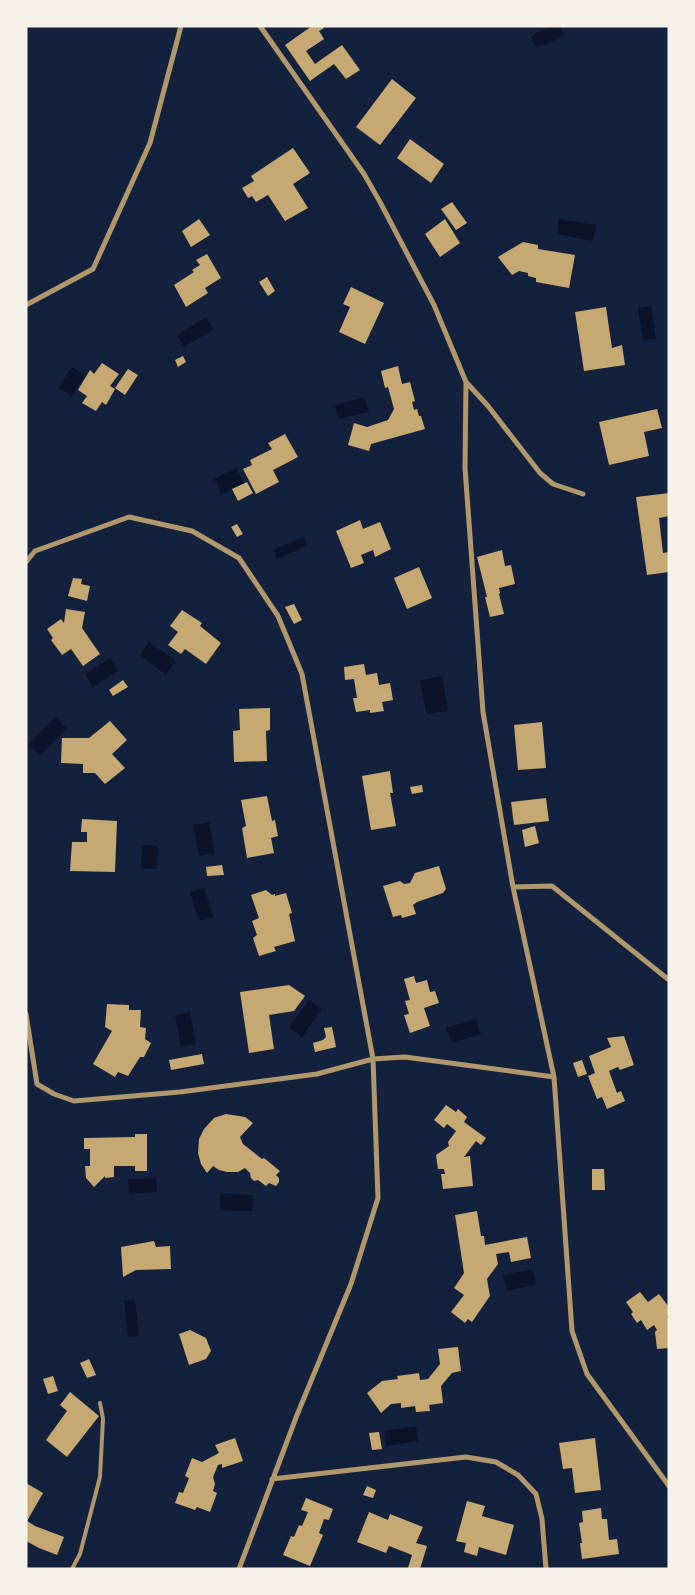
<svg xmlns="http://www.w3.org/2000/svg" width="695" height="1595" viewBox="0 0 695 1595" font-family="Overpass,sans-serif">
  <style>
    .water { fill: #0b132b }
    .building { fill: #c6a872 }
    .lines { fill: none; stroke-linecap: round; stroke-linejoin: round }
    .service { stroke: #b1986c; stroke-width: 4 }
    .minor { stroke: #b1986c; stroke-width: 5 }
  </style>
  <rect width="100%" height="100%" fill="#14213d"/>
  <!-- water -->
  <path class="water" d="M552,26H560L564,35L545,45L536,47L535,44H533L531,37L538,32Z
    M559,219L596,225L593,241L557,234Z
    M651,306L656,339L643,340L638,308Z
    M206,317L214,329L184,347L177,335Z
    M72,367L85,375L72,396L58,388Z
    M365,397L369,412L338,419L335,405Z
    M236,468L244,484L221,494L214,479Z
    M303,537L307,546L277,559L273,550Z
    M149,642L176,661L166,675L140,655Z
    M110,658L118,671L93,687L85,674Z
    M442,676L448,711L426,714L420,680Z
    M55,717L67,729L40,756L28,745Z
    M209,822L215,853L199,856L193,825Z
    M142,845L158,846L157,869L141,868Z
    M204,888L214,917L199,921L190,892Z
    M309,1000L322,1009L302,1037L289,1027Z
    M190,1012L196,1044L181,1047L175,1015Z
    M476,1019L481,1034L451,1043L446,1028Z
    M156,1178L157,1192L129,1194L128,1179Z
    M220,1193L253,1195L252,1211L220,1210Z
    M533,1269L536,1285L506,1291L503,1275Z
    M135,1300L139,1336L128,1337L124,1301Z
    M416,1426L418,1441L386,1446L384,1431Z"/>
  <!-- building -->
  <path class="building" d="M312,26H322L324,28L319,31L324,39L306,51L315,64L342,45L360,70L346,79L334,64L310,81L285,45Z
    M392,79L416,98L380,145L356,127Z
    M410,139L444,164L431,183L397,158Z
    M293,148L310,173L293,184L308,208L285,221L268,195L256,202L252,196L248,198L242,188L254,181L251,176Z
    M452,202L467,223L456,230L441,209Z
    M199,219L210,235L191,247L182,231Z
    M445,219L460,243L440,257L425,234Z
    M523,242L538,245V249L575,255L569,288L536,282V278L528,276V273L519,271L512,275L498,257Z
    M207,254L221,278L205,288L208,293L186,307L174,285L194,272L192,270L200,265L196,260Z
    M267,277L275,291L268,296L259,282Z
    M351,287L384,303L365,344L339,332L350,307L343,304Z
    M606,307L612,348L622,345L625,365L584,371L575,312Z
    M183,356L186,362L178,367L175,360Z
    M102,363L119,374L110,386L115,389L106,405L102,402L96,411L82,403L87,396L78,390L90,370L94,374Z
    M398,366L402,384L410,382L415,401L412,402L414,410L417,409L419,416H421L425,429L371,444L369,451L348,445L354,423L367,427L388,420L394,409L388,387L385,388L381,371Z
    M128,369L138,375L125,395L115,388Z
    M657,409L662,428L644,432L649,456L609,465L599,422Z
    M285,434L298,457L273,470L279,482L256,494L243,469L252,465L250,460L272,449L268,443Z
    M247,482L253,493L238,501L232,489Z
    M669,493V516L659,518L663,553L669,552V572L647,575L636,497Z
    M360,520L363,529L380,522L391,549L375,557L373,550L361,555L364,563L351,568L336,531Z
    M237,524L243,534L237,537L231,527Z
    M502,550L505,566L511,565L515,584L499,588L500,593L499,594L504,614L490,617L485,597H487L477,557Z
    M419,567L432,598L407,609L394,578Z
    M73,578L82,579L81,584L90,586L87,601L68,596Z
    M294,604L302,620L294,624L285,607Z
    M66,609L85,612L82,628L100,654L83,666L71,649L62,655L51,640L53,638L47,629L61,619L64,623Z
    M182,610L202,623L200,626L221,643L206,664L185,649L181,654L168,645L178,632L170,626Z
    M364,664L366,675L377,673L379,685L390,683L393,700L382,702L384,711L370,713V710L356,712L353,698H357L354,679L345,680L344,667Z
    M123,680L128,687L113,696L109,690Z
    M270,708V730L266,731L267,761L234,762L233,731L240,730L239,709Z
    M110,721L127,740L112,754L125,768L105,784L95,773H83V764L61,763L62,738H89Z
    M542,722L546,768L518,770L514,725Z
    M390,771L393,793H390L396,826L371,830L362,776Z
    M422,785L423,792L412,794L410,787Z
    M267,796L272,821L275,820L278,836L271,838L274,853L247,858L242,828L246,826L241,800Z
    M546,798L549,821L514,825L511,802Z
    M82,819L117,821L115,872L70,871L72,842H87V832H81Z
    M535,826L539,843L525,847L522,830Z
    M222,865L224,875L207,876L206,867Z
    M439,866L446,889L443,893L417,902L413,905L416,914L402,918L401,915L393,917L383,886L400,881L404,884L410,883L415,873Z
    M266,890L272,895L275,894V896L286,893L292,913L289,914L295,941L274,947L276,951L259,956L253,938L257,935L252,921L259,918L251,895Z
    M414,976L416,983L427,980L430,992L435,991L439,1003L424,1008L430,1026L410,1033L404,1015L409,1014L405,1001L410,1000L404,979Z
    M289,985L305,996L294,1011L269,1015L274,1049L249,1053L240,992Z
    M107,1004L129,1005V1010H141L140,1027L146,1028L145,1039L151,1043L144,1057H140L128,1076L118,1072L115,1077L93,1064L112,1031L105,1027Z
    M332,1027L336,1047L315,1052L313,1043L323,1040L326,1037L324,1028Z
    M624,1036L634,1065L620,1070L618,1067L609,1071L617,1093L621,1091L625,1101L607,1109L602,1097L597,1099L588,1076L595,1073L589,1056L611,1047L607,1038Z
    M202,1054L204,1064L171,1070L169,1060Z
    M582,1060L587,1074L578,1077L573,1063Z
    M446,1105L456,1112L458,1109L467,1117L464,1122L486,1138L481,1145L476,1141L464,1157L470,1156L473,1186L443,1189L441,1174H445L444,1169H438L436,1155L449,1146L448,1142L456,1131L447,1124L444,1128L434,1120Z
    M226,1114L245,1117L253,1123L240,1137L243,1144L262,1159L264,1158L280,1171L276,1175L279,1178V1182L276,1186L269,1183L266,1186L258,1180L254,1181L251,1178L250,1173L245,1168L238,1172H227L219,1170L213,1166L207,1173L201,1164L198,1153L199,1139L204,1129L214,1118Z
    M135,1134H147V1171H135V1166H114V1177L105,1178V1176L94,1187L86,1178L85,1166H90V1149H84V1138L135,1137Z
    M592,1169H604L605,1190H592Z
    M477,1211L481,1236H484L485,1245L527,1237L531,1258L511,1262L509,1252L496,1254L498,1264L487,1279L490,1296L472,1322L468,1319L465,1323L451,1312L464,1295L454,1288L464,1273L455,1215Z
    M154,1241L156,1247L170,1246L171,1269L136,1270L123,1277L121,1247Z
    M640,1292L648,1302L659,1294L669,1307V1315L667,1317L669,1319V1348L657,1349L655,1332L657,1330L654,1325L647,1330L641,1320L637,1323L631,1314L633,1312L626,1302Z
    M190,1330L206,1338L211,1351L206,1359L189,1365L179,1334Z
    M458,1347L461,1371L452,1373L441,1386L443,1403L429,1405L430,1411L416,1412L415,1406L401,1408V1403L391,1404L381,1413L367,1393L382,1381L398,1379L397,1376L419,1373L420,1380L428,1379L440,1364L438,1349Z
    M89,1359L96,1375L87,1378L80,1363Z
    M53,1376L58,1391L48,1394L43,1379Z
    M70,1392L99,1416L67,1457L46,1440L67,1411L60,1405Z
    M379,1432L382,1449L372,1450L369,1433Z
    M235,1438L243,1461L222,1468V1464L218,1465L213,1477L215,1484L213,1491L217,1493L210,1512L197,1507L195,1510L175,1503L179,1492L183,1493L189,1478L185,1476L192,1458L202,1462L219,1453L215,1445Z
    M595,1438L601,1490L575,1493L572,1468L563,1469L559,1443Z
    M26,1483L43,1493L27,1521L35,1526L64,1537L57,1555L39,1548L26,1541Z
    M367,1486L376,1490L373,1498L363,1495Z
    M306,1498L333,1509L329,1520L324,1519L319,1533L323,1535L310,1566L283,1555L291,1536L294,1537L299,1525L302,1526L308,1512L301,1510Z
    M467,1501L485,1506L482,1516L514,1525L506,1555L479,1547L477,1556L464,1552L466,1543L456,1541Z
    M601,1508L602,1519H607L609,1540L617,1539L619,1554L582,1559L580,1543H582L579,1523L583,1522L582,1511Z
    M369,1512L388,1520L390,1514L423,1527L416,1543L427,1546L420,1569L408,1568L412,1555L389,1546L386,1553L357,1542Z"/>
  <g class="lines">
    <!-- service -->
    <path class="service" d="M72,1569L80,1554L100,1477L103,1419L100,1403"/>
    <!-- minor -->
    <path class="minor" d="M260,26L364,174L380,202L434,305L466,382L465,468L483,712L513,887L554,1077L572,1331L587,1374L669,1486
      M26,305L93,269L150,143L181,26
      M466,382L488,406L540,473L553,484L583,494
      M26,562L35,551L129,517L192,531L239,558L278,616L302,674L373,1059L378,1198L351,1284L297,1415L239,1569
      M513,887L552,886L669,980
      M26,1014L37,1084L54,1094L74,1101L180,1092L317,1074L373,1059L405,1057L554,1077
      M272,1479L466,1457L496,1462L518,1475L536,1494L542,1519L546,1569"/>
  </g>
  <!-- border -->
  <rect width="695" height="1595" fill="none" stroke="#f6f1e7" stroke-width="55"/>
</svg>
